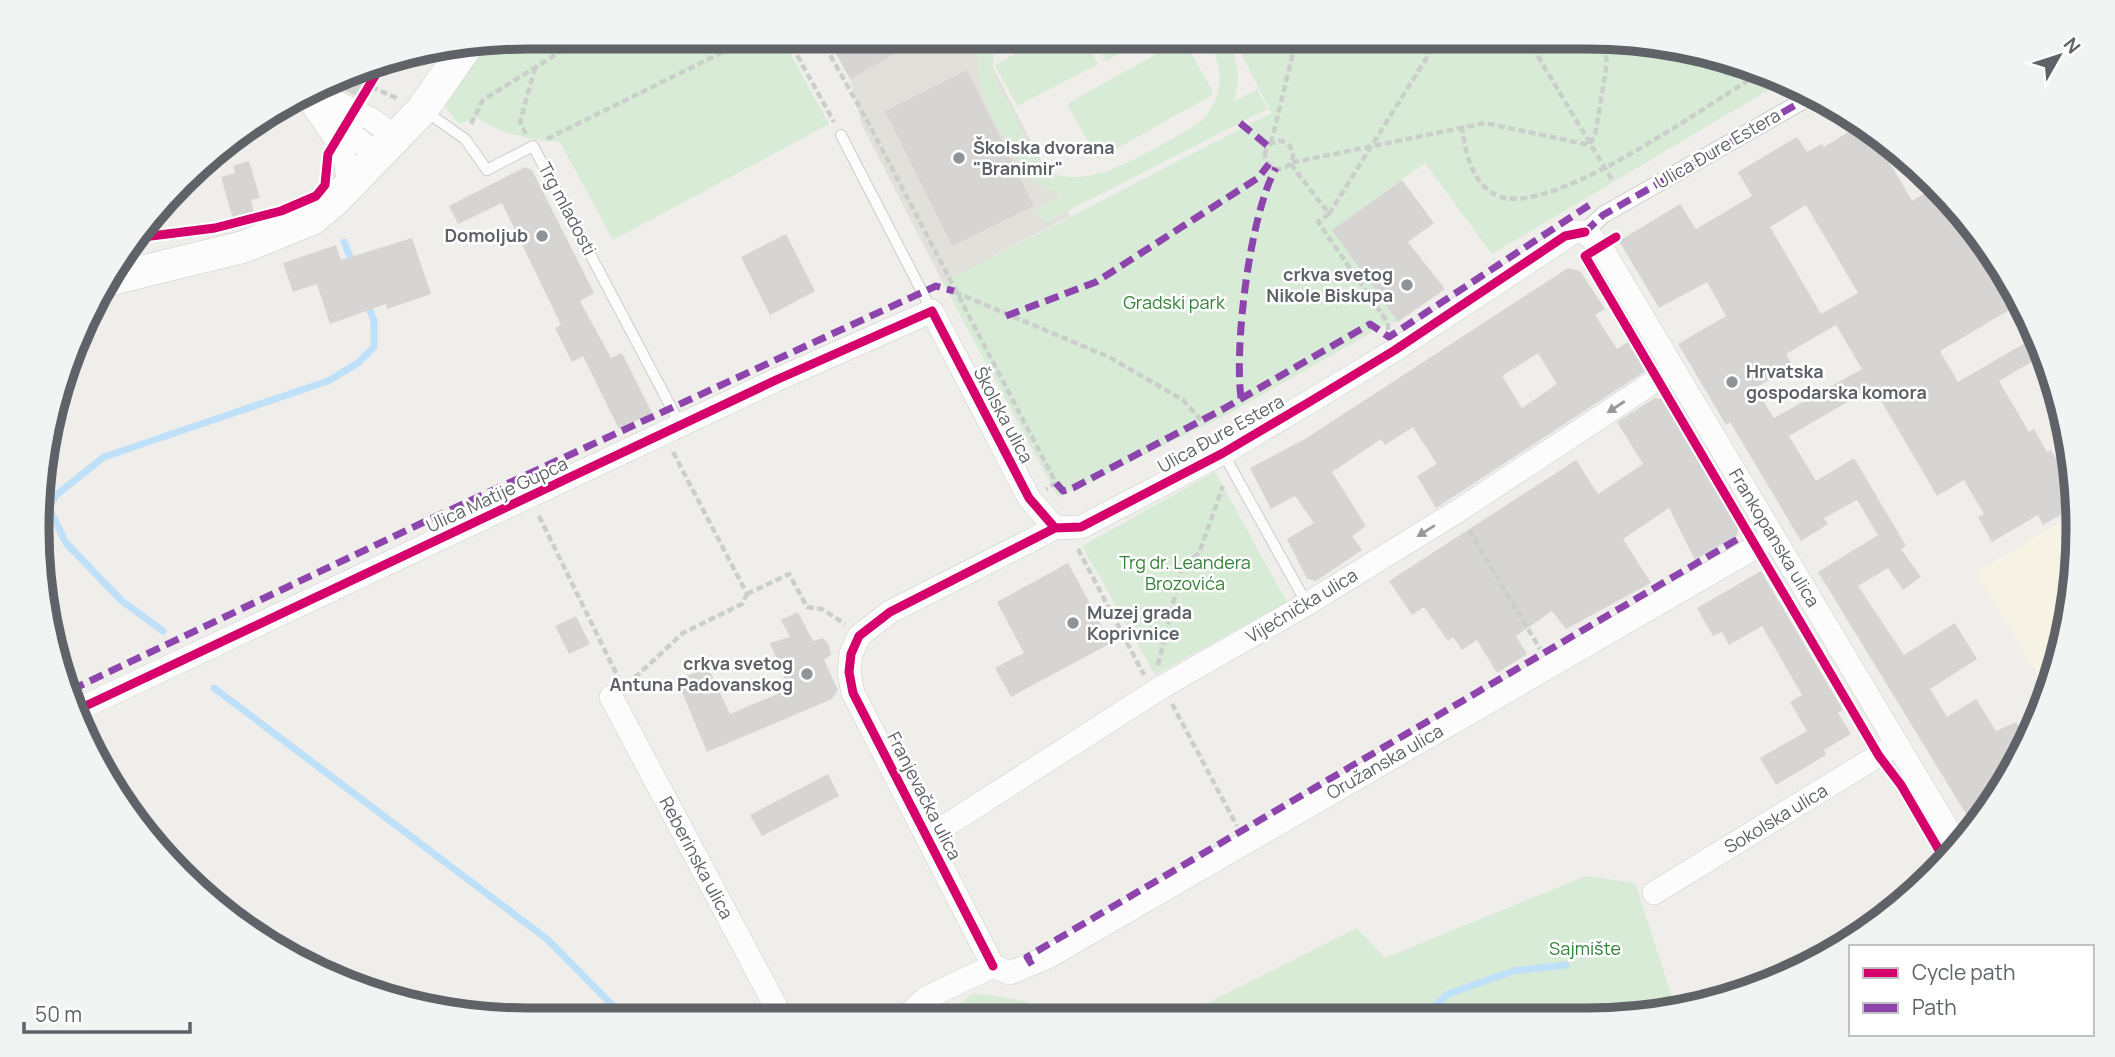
<svg xmlns="http://www.w3.org/2000/svg" width="2115" height="1057" viewBox="0 0 2115 1057" font-family="Manrope,sans-serif">
  <style>
    .commercial { fill: #f7f3e4 }
    .education { fill: #e2e0da }
    .green { fill: #d8ebd6 }
    .lines { fill: none; stroke-linecap: round; stroke-linejoin: round }
    .stream { stroke: #bfe0f9; stroke-width: 7 }
    .building { fill: #d6d5d3; fill-rule: evenodd }
    .service-casing { stroke: #cbcccc; stroke-width: 12 }
    .pedestrian-casing { stroke: #cbcccc; stroke-width: 18 }
    .minor-casing { stroke: #cbcccc; stroke-width: 24 }
    .secondary-casing { stroke: #cacacb; stroke-width: 33 }
    .path { stroke: #cacfcc; stroke-width: 4.5; stroke-dasharray: 7 3.5; stroke-linecap: butt }
    .service { stroke: #fdfcfc; stroke-width: 10 }
    .pedestrian { stroke: #fdfcfc; stroke-width: 16 }
    .minor { stroke: #fdfcfc; stroke-width: 23 }
    .secondary { stroke: #fdfcfc; stroke-width: 32 }
    .quiet { stroke: #8e44ad; stroke-width: 7; stroke-dasharray: 14 7; stroke-linecap: butt }
    .cycleway-casing { stroke: #fff; stroke-width: 13 }
    .cycleway { stroke: #d6006c; stroke-width: 9 }
    .oneway { fill: #96999c }
    .poi-dot { fill: #919496; stroke: #fff; stroke-width: 2.5 }
    .labels { text-anchor: middle; stroke-width: 5; stroke-linejoin: round; paint-order: stroke }
    .poi-label { font-size: 18px; font-weight: bold; fill: #5f6368; stroke: #fff; text-anchor: start }
    .street-label { font-size: 18px; fill: #5f6368; stroke: #fff }
    .park-label { font-size: 18px; fill: #348238; stroke: #fff }
    .rim { fill: none; stroke: #5f6368; stroke-width: 9 }
  </style>
  <rect width="100%" height="100%" fill="#efeeea"/>
  <!-- commercial -->
  <path class="commercial" d="M2074,514L2077,560L2062,655L2048,692L1976,572Z"/>
  <!-- education -->
  <path class="education" d="M827,37H977L1070,216L943,283L862,125L850,79Z"/>
  <!-- green -->
  <path class="green" d="M529,37H781L829,124L613,240L560,142C531,140 500,134 477,118L459,124L443,104L486,44Z
    M980,37H998C986,68 998,85 1013,112C1022,131 1032,159 1050,171C1090,195 1163,142 1198,124C1226,97 1224,70 1208,37H1226C1238,59 1241,79 1234,102L1257,89L1267,109L1044,223L1036,209L1062,195L1036,182L1027,174C1000,129 968,93 980,37Z
    M1046,37H1084L1098,64L1017,106L995,65Z
    M1093,37H1149L1106,61Z
    M1233,37L1618,38L1713,53L1785,80L1492,254L1425,163L1332,230L1398,322L1388,323L1226,415L1058,497L943,283L1271,113Z
    M1183,39L1214,94L1098,159L1067,104Z
    M1215,472L1287,602L1155,675L1082,546Z
    M1586,876L1635,883L1676,1009L1650,1016L1180,1017L1357,928L1385,958Z
    M973,993L1026,1001L1037,1018H945Z"/>
  <g class="lines">
    <!-- stream -->
    <path class="stream" d="M344,242L353,264
      M163,631L122,601L66,543L49,508L56,495L104,457L328,381L358,363L374,347V321L367,302
      M214,688L547,939L626,1019
      M1423,1017L1448,994L1513,971L1566,965"/>
  </g>
  <!-- building -->
  <path class="building" d="M827,37H925L850,79Z
    M382,61L362,99L331,84L370,63Z
    M967,70L1034,206L952,246L885,111Z
    M1860,125L1886,138L1895,147L1884,153L1912,201L1937,186L1956,204L2012,282L2021,303L1940,351L1958,382L2037,336L2045,354L1999,381L2029,432L2034,429L2047,452L2051,450L2075,491V506L2043,525L2038,515L1992,542L1978,517L1984,514L1964,480L1937,496L1873,387L1789,436L1816,481L1854,458L1906,546L1901,549L1921,577L1903,590L1888,568L1858,586L1904,655L1955,623L1977,659L1930,689L1947,717L1976,699L1996,731L2016,722L2029,743L1974,827L1818,572L1878,535L1857,500L1824,518L1828,524L1801,541L1730,422L1726,425L1678,344L1726,316L1707,282L1659,308L1619,241L1680,204L1696,229L1752,196L1738,172L1797,137L1807,152L1822,144L1824,147ZM1806,205L1858,293L1821,314L1770,227ZM1836,325L1862,369L1774,418L1755,388L1793,366L1786,354Z
    M249,161L260,198L251,200L254,213L233,219L221,177L235,173L233,166Z
    M525,167L532,170L594,293L580,301L611,358L622,353L652,413L619,429L583,356L572,362L555,328L561,325L502,203L458,224L449,206Z
    M1402,180L1434,223L1408,242L1445,289L1398,322L1332,230Z
    M786,234L815,291L770,315L741,257Z
    M412,238L431,294L387,309L386,304L330,324L317,284L293,292L283,263L336,245L341,260Z
    M1568,268L1580,271L1605,309L1595,315L1617,349L1628,342L1647,370L1436,508L1417,476L1437,464L1413,427L1385,445L1381,439L1332,472L1366,526L1352,536L1362,550L1316,581L1307,579L1287,539L1314,523L1295,496L1271,509L1250,468L1305,439ZM1538,353L1557,384L1522,408L1502,376Z
    M1655,398L1662,399L1739,526L1737,535L1695,560L1669,508L1623,539L1651,583L1566,629L1552,611L1516,636L1527,654L1497,673L1477,640L1462,650L1453,637L1448,641L1424,607L1412,615L1389,581L1576,460L1598,494L1643,464L1617,422Z
    M1068,563L1111,643L1011,697L995,668L1024,653L997,602Z
    M1761,571L1843,710L1838,713L1851,734L1824,750L1826,755L1776,785L1760,758L1807,731L1790,702L1802,695L1762,626L1729,645L1722,632L1713,636L1697,608Z
    M798,612L813,641L823,638L829,645L831,655L824,660L838,690L832,699L707,752L677,680L708,667L730,714L789,689L770,643L790,637L781,620Z
    M576,616L590,644L569,654L555,626Z
    M828,774L839,796L762,836L750,815Z"/>
  <g class="lines">
    <defs>
      <path id="service" d="M425,111L465,139L487,170L533,146L681,426
        M841,135L932,311
        M1223,453L1307,604"/>
      <path id="pedestrian" d="M1585,232L1603,215L1815,94"/>
      <path id="minor" d="M316,92L371,119L395,137
        M310,101L344,151L349,187
        M330,117L365,145L382,151
        M611,697L782,1018
        M77,710L776,380L932,311L1029,498L1055,528
        M928,837L1162,687L1307,604L1458,511L1673,369
        M1654,893L1897,744
        M993,966L853,693L849,672L851,654L859,636L890,612L1055,528L1081,527L1223,453L1311,401L1395,350L1574,232H1585L1601,247L1959,848
        M993,966L1010,973L1048,957L1773,537
        M904,1018L926,998L993,966"/>
      <path id="secondary" d="M104,281L243,247L312,219L335,200L422,110L466,47"/>
    </defs>
    <!-- service casing -->
    <use href="#service" class="service-casing"/>
    <!-- pedestrian casing -->
    <use href="#pedestrian" class="pedestrian-casing"/>
    <!-- minor casing -->
    <use href="#minor" class="minor-casing"/>
    <!-- secondary casing -->
    <use href="#secondary" class="secondary-casing"/>
    <!-- path -->
    <path class="path" d="M787,37L834,122
      M820,37L869,124L1056,483L1046,489
      M1527,38L1612,180
      M1749,67L1753,77L1775,76
      M371,87L399,99
      M471,124L483,100L584,37
      M1462,126C1465,152 1472,187 1501,197C1558,214 1710,102 1762,72
      M526,134L520,122L535,68
      M547,139L753,37
      M1265 155a14 14 0 1 1 28 0a14 14 0 1 1-28 0Z
      M1271,143L1297,37
      M1590,144L1595,135L1606,70L1607,38
      M1329,214L1439,38
      M955,292L1109,357L1183,400L1201,420
      M1388,330V323L1318,222L1329,214L1290,163L1485,123L1589,145
      M673,452L747,594
      M539,516L618,677
      M1469,530L1540,649
      M1078,549L1144,675
      M747,594L789,574L807,607L822,609L845,624
      M1158,665L1182,567L1199,553L1223,486
      M627,685L683,633L742,604L747,594
      M1172,704L1237,826"/>
    <!-- service -->
    <use href="#service" class="service"/>
    <!-- pedestrian -->
    <use href="#pedestrian" class="pedestrian"/>
    <!-- minor -->
    <use href="#minor" class="minor"/>
    <!-- secondary -->
    <use href="#secondary" class="secondary"/>
    <!-- quiet -->
    <path class="quiet" d="M1240,123L1268,146
      M1585,232L1603,215L1815,94
      M1006,316L1096,282L1258,178L1269,164
      M1241,398C1234,345 1250,214 1276,168
      M1056,483L1063,491L1073,488L1225,408L1370,324L1389,337L1594,202
      M71,690L424,522L936,286L954,291
      M1032,965L1027,957L1748,533"/>
    <defs>
      <path id="cycleway" d="M1616,237L1585,256L1879,756L1901,785L1946,862
        M135,238L215,228L281,211L316,196L325,185L328,154L384,61
        M77,710L776,380L932,311L1029,498L1055,528
        M993,966L853,693L849,672L851,654L859,636L890,612L1055,528L1081,527L1223,453L1311,401L1395,350L1565,236L1585,232"/>
    </defs>
    <!-- cycleway casing -->
    <use href="#cycleway" class="cycleway-casing"/>
    <!-- cycleway -->
    <use href="#cycleway" class="cycleway"/>
  </g>
  <!-- one-way arrows -->
  <defs><path id="oneway-solid" d="M-6-.8H1V-3.2L6.5 0L1 3.2V.8H-6Z" transform="scale(1.75)"/></defs>
  <g class="oneway">
    <use href="#oneway-solid" transform="translate(1616 407) rotate(147)"/>
    <use href="#oneway-solid" transform="translate(1426 531) rotate(148)"/>
  </g>
  <!-- markers -->
  <g class="poi-dot">
    <circle cx="959" cy="158" r="7"/>
    <circle cx="542" cy="236" r="7"/>
    <circle cx="1407" cy="285" r="7"/>
    <circle cx="1732" cy="382" r="7"/>
    <circle cx="1073" cy="623" r="7"/>
    <circle cx="807" cy="674" r="7"/>
  </g>
  <g class="labels">
    <!-- poi labels -->
    <g class="poi-label">
      <text x="973" y="154">Školska dvorana<tspan x="973" dy="21">"Branimir"</tspan></text>
      <text x="528" y="242" text-anchor="end">Domoljub</text>
      <text x="1393" y="281" text-anchor="end">crkva svetog<tspan x="1393" dy="21">Nikole Biskupa</tspan></text>
      <text x="1746" y="378">Hrvatska<tspan x="1746" dy="21">gospodarska komora</tspan></text>
      <text x="1087" y="619">Muzej grada<tspan x="1087" dy="21">Koprivnice</tspan></text>
      <text x="793" y="670" text-anchor="end">crkva svetog<tspan x="793" dy="21">Antuna Padovanskog</tspan></text>
    </g>
    <!-- street labels -->
    <g class="street-label">
      <text transform="translate(1718 149) rotate(-30)" y="6">Ulica Đure Estera</text>
      <text transform="translate(567 209) rotate(62)" y="6">Trg mladosti</text>
      <text transform="translate(1003 415) rotate(62)" y="6">Školska ulica</text>
      <text transform="translate(1221 434) rotate(-29)" y="6">Ulica Đure Estera</text>
      <text transform="translate(497 495) rotate(-25)" y="6">Ulica Matije Gupca</text>
      <text transform="translate(1774 538) rotate(59)" y="6">Frankopanska ulica</text>
      <text transform="translate(1302 606) rotate(-31)" y="6">Vijećnička ulica</text>
      <text transform="translate(1385 762) rotate(-30)" y="6">Oružanska ulica</text>
      <text transform="translate(924 796) rotate(63)" y="6">Franjevačka ulica</text>
      <text transform="translate(1776 819) rotate(-31)" y="6">Sokolska ulica</text>
      <text transform="translate(696 858) rotate(62)" y="6">Reberinska ulica</text>
    </g>
    <!-- park labels -->
    <g class="park-label">
      <text x="1174" y="309">Gradski park</text>
      <text x="1185" y="569">Trg dr. Leandera<tspan x="1185" dy="21">Brozovića</tspan></text>
      <text x="1585" y="955">Sajmište</text>
    </g>
  </g>
  <!-- crop -->
  <path d="M0 0H2115V1057H0ZM528 49H1587A479 479 0 0 1 2066 528V529A479 479 0 0 1 1587 1008H528A479 479 0 0 1 49 529V528A479 479 0 0 1 528 49Z" fill="#f2f3f3" fill-rule="evenodd"/>
  <path class="rim" d="M528 49H1587A479 479 0 0 1 2066 528V529A479 479 0 0 1 1587 1008H528A479 479 0 0 1 49 529V528A479 479 0 0 1 528 49Z"/>
  <!-- legend -->
  <rect x="1849" y="945" width="245" height="91" fill="#ffffff" stroke="#bfc1c3" stroke-width="2"/>
  <rect x="1863" y="968" width="35" height="10" fill="#d6006c" stroke="#bfc1c3" stroke-width="2"/>
  <text x="1912" y="980" font-size="21" fill="#5f6368">Cycle path</text>
  <rect x="1863" y="1003" width="35" height="10" fill="#8e44ad" stroke="#bfc1c3" stroke-width="2"/>
  <text x="1912" y="1015" font-size="21" fill="#5f6368">Path</text>
  <!-- north arrow -->
  <g transform="translate(2059 56) rotate(51)" stroke="#ffffff" stroke-width="5" paint-order="stroke">
  <path d="M0-5L12 26L0 18L-12 26Z" fill="#5f6368"/>
  <text y="-10" font-size="19" font-weight="bold" text-anchor="middle" fill="#5f6368">N</text>
  </g>
  <!-- scale -->
  <path d="M24 1022v10h166v-10" fill="none" stroke="#5f6368" stroke-width="3.5"/>
  <text x="35" y="1022" font-size="21" fill="#5f6368" stroke="#ffffff" stroke-width="5" paint-order="stroke">50 m</text>
</svg>
